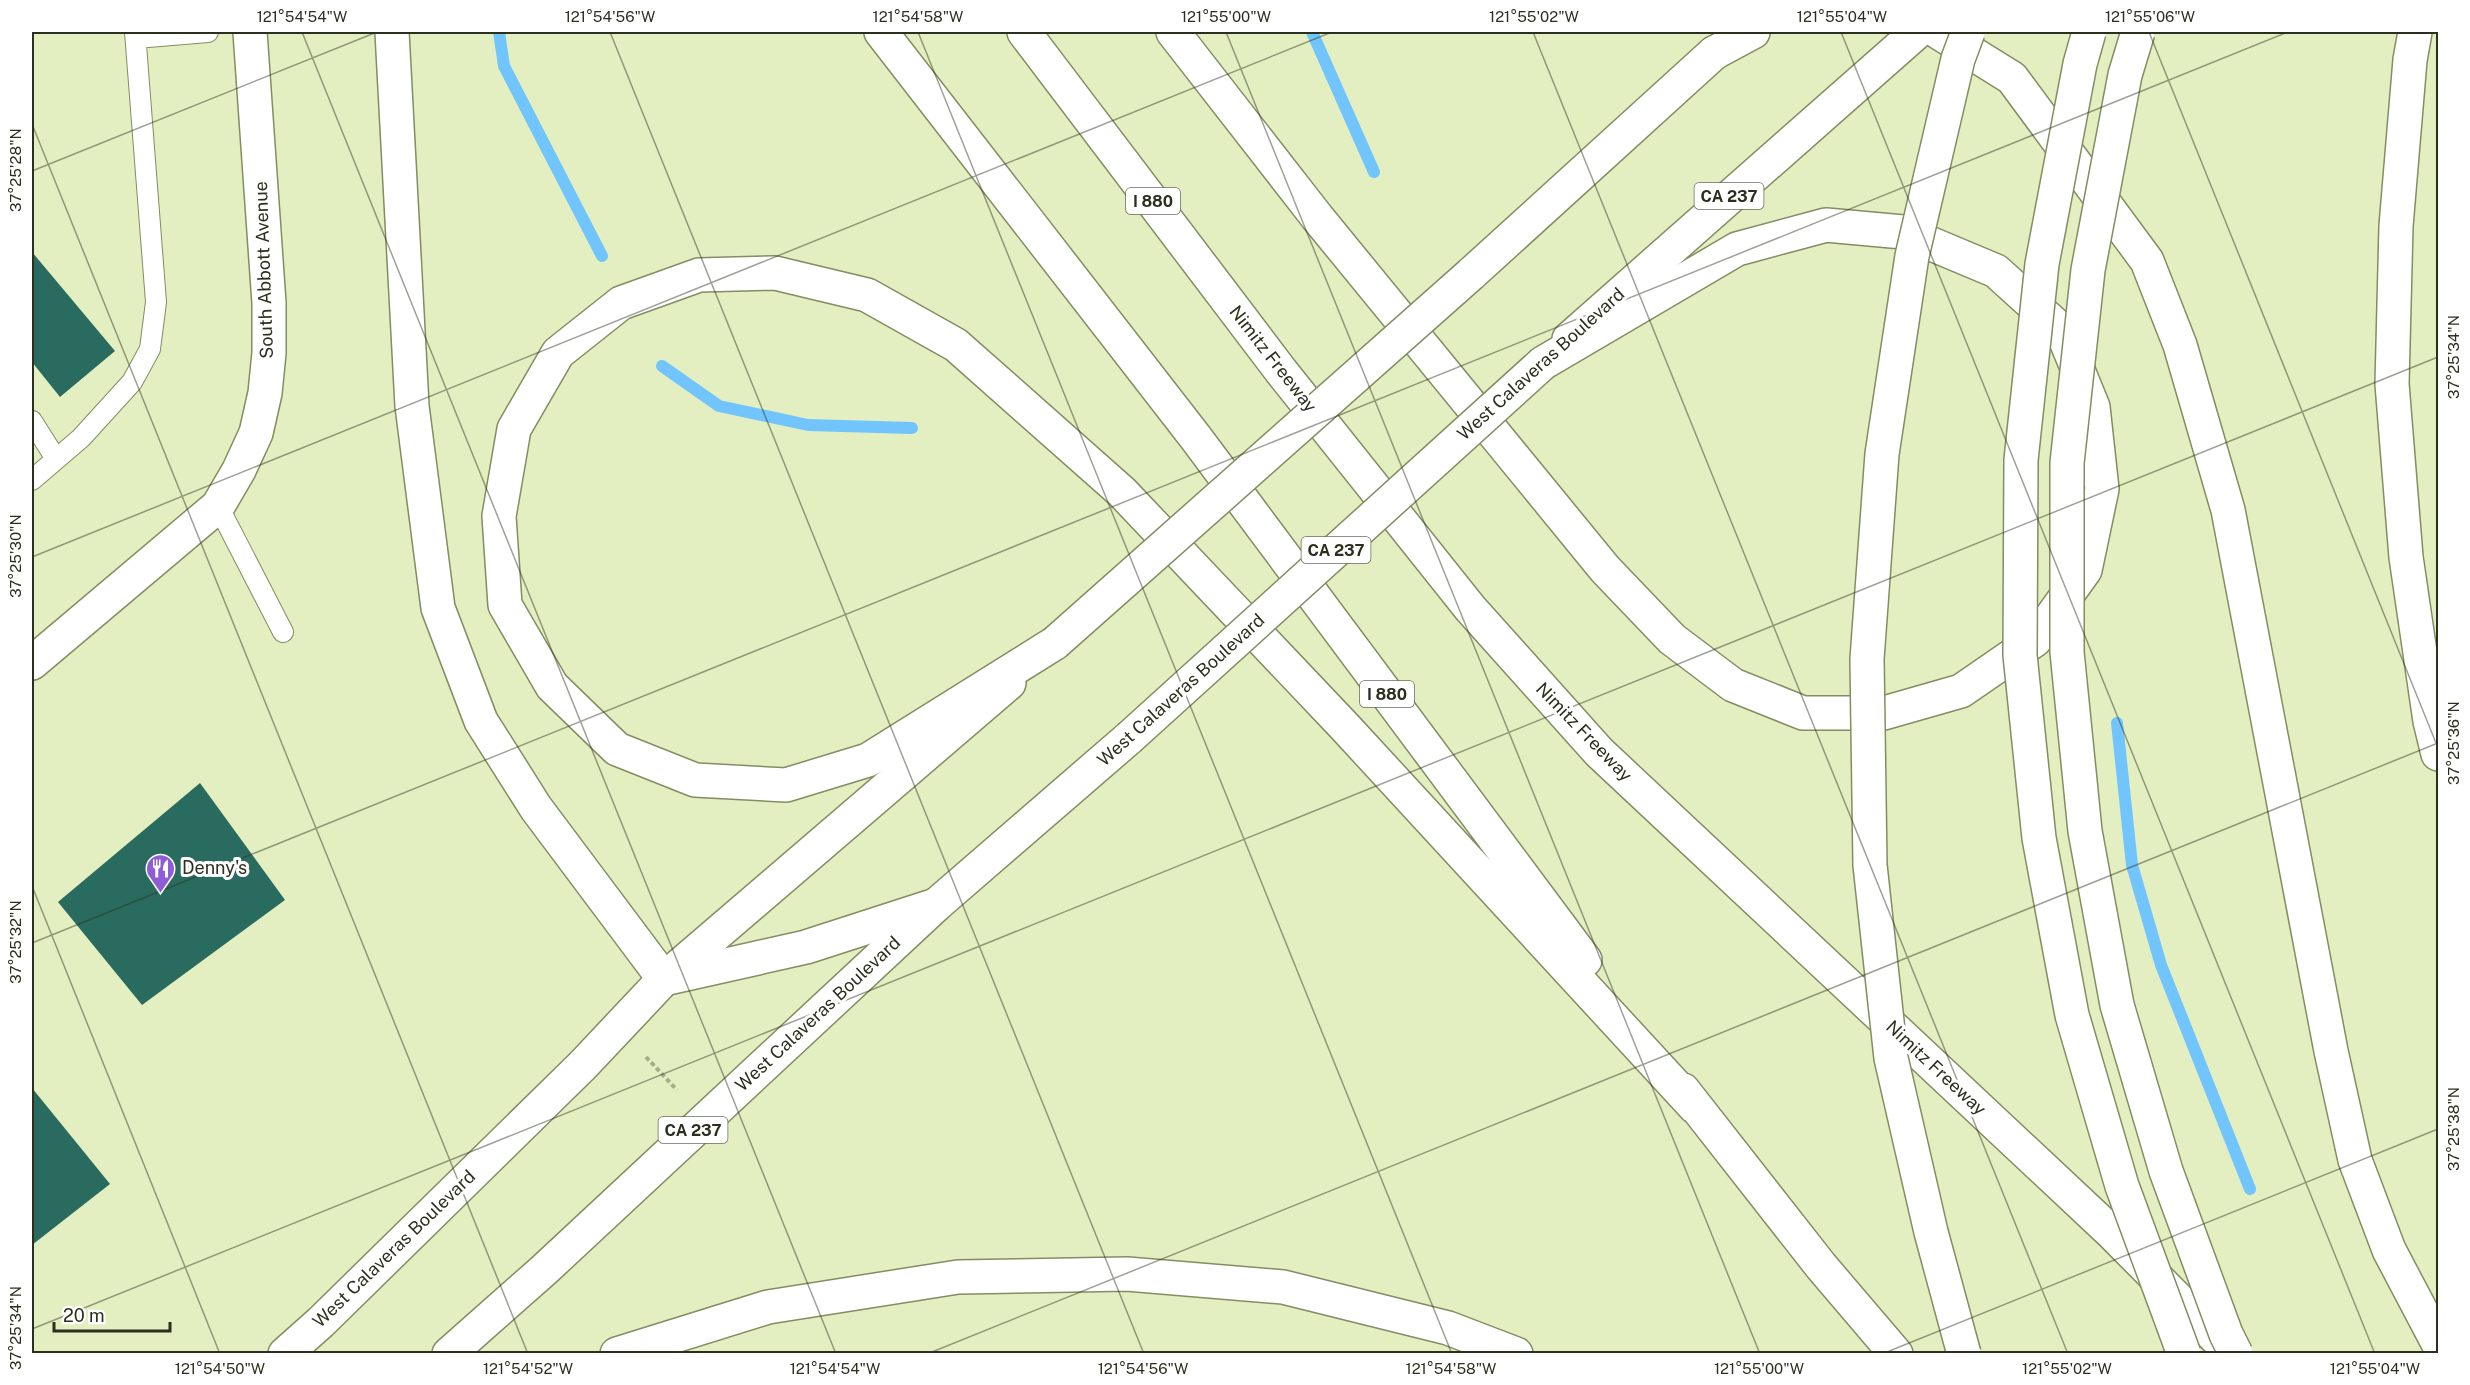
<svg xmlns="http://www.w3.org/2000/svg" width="2470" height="1385" viewBox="0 0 2470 1385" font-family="'Public Sans',sans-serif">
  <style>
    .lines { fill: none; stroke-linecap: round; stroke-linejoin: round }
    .stream { stroke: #71c5fc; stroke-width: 12 }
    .building { fill: #2a6b5f }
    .service-casing { stroke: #828d62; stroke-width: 22 }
    .minor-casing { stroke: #828d62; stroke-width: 36 }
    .trunk-casing { stroke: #828d62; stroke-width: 36 }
    .motorway-casing { stroke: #828d62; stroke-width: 36 }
    .path { stroke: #a5ae8a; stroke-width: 4; stroke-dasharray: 4.5 3; stroke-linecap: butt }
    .service { stroke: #fff; stroke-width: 20 }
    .minor { stroke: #fff; stroke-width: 33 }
    .trunk { stroke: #fff; stroke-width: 33 }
    .motorway { stroke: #fff; stroke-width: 33 }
    .trunk-bridge-casing { stroke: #828d62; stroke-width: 36; stroke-linecap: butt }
    .motorway-bridge-casing { stroke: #828d62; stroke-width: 36; stroke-linecap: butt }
    .trunk-bridge { stroke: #fff; stroke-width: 33 }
    .motorway-bridge { stroke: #fff; stroke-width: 33 }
    .ticks { fill: none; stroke: #2b2f1d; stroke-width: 1.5; stroke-opacity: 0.45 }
    .labels { text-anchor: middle; stroke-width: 6; stroke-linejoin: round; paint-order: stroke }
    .shield { fill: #fff; stroke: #6b6d61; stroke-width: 1.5 }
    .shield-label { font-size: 16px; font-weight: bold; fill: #2b2f1d }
    .street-label { font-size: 18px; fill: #2b2f1d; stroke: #fff }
    .poi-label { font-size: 18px; fill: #2b2f1d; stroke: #fff; text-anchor: start }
    .neatline { fill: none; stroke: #2b2f1d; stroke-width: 2 }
    .ticks-label { font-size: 15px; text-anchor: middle; fill: #2b2f1d }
  </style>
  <rect width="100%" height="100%" fill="#e3efc1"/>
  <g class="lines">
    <!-- stream -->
    <path class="stream" d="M499,32L504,66L602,256
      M1312,32L1374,172
      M662,366L719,406L808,425L912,428
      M2117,723L2132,865L2161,965L2250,1189"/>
  </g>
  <!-- building -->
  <path class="building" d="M32,252L115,351L60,397L32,362Z
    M200,783L285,900L142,1005L58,902Z
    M32,1088L110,1184L32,1245Z"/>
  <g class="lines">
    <defs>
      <path id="service" d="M136,38L208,32
        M32,421L56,459
        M32,480L81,438L132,382L150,349L156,302L135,32
        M218,506L283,632"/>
      <path id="minor" d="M32,663L218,506L239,470L256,433L265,393L269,353V303L250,32"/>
      <path id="trunk" d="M1471,274L1714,53
        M1569,339L1917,32
        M285,1354L321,1322L583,1065L664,979L1009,683
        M449,1354L544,1270L936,905L1129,738"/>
      <path id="motorway" d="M392,32L412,406L438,608L481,721L536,808L664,979L806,947L936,905
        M881,32L1196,438L1585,960
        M1024,32L1281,371L1470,608L1599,752L2111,1232L2232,1354
        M1173,32L1317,217L1605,569L1672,639L1733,685L1803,713H1884L1961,691L2035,640L2085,570L2102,489L2093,407L2062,331L1996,271L1903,232L1826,225L1737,249L1543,363
        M1938,32L2012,78L2147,261L2180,345L2228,510L2331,1051L2355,1160L2389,1250L2438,1343
        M2415,32L2410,60L2396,226L2392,384L2406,557L2430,721L2438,754
        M1714,53L1753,32
        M1055,643L868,760L786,785L695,780L617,749L552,686L505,605L499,516L514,429L558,353L621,303L699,275L775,273L867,295L956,345L1122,492L1345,727L1695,1107
        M1683,1090L1821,1266L1896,1354
        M617,1354L768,1307L958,1277L1127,1274L1283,1287L1448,1328L1516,1354"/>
    </defs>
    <!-- service casing -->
    <use href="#service" class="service-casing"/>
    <!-- minor casing -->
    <use href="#minor" class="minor-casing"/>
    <!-- trunk casing -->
    <use href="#trunk" class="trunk-casing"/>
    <!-- motorway casing -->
    <use href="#motorway" class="motorway-casing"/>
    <!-- path -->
    <path class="path" d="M646,1057L677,1090"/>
    <!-- service -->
    <use href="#service" class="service"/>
    <!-- minor -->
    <use href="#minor" class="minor"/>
    <!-- trunk -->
    <use href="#trunk" class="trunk"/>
    <!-- motorway -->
    <use href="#motorway" class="motorway"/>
    <defs>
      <path id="trunk-bridge" d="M1055,643L1471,274
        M1129,738L1543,363"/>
      <path id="motorway-bridge" d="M2089,32L2080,64L2042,264L2021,460L2020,655L2039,838L2072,1015L2122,1186L2184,1354
        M2138,32L2125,75L2088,270L2067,463V652L2085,831L2117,1005L2166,1171L2226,1334L2236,1354
        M1964,1354L1931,1232L1891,1058L1870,865L1867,659L1882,454L1912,256L1958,59L1968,32"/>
    </defs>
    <!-- trunk-bridge casing -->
    <use href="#trunk-bridge" class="trunk-bridge-casing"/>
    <!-- motorway-bridge casing -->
    <use href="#motorway-bridge" class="motorway-bridge-casing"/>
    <!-- trunk-bridge -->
    <use href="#trunk-bridge" class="trunk-bridge"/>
    <!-- motorway-bridge -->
    <use href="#motorway-bridge" class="motorway-bridge"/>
  </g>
  <!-- ticks -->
  <path class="ticks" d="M302,32L836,1354M610,32L1144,1354M918,32L1452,1354M1226,32L1760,1354M1533,32L2068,1354M1841,32L2375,1354M2149,32L2438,748M32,124L528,1354M32,171L377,32M32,557L1332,32M32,886L220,1354M32,943L2288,32M32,1329L2438,357M927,1354L2438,743M1882,1354L2438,1129"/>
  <!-- icons -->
  <defs>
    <symbol id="restaurant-pin" viewBox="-11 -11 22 30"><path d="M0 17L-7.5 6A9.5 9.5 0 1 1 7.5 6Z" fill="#8e5dd6" stroke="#fff"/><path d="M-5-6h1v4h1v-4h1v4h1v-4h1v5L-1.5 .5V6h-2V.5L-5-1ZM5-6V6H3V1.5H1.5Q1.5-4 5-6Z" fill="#fff"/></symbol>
  </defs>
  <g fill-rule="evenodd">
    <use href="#restaurant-pin" x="144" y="852" width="33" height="45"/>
  </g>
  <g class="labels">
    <!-- shield labels -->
    <g class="shield">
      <rect x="1694.5" y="183" width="69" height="26" rx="4.5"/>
      <rect x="1126" y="188" width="54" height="26" rx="4.5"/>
      <rect x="1301.5" y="537" width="69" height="26" rx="4.5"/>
      <rect x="1360" y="681" width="54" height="26" rx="4.5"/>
      <rect x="658.5" y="1117" width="69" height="26" rx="4.5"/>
    </g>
    <g class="shield-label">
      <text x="1729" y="202">CA 237</text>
      <text x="1153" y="207">I 880</text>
      <text x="1336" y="556">CA 237</text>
      <text x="1387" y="700">I 880</text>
      <text x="693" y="1136">CA 237</text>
    </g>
    <!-- street labels -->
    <g class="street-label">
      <text transform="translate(264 270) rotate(-92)" y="6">South Abbott Avenue</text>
      <text transform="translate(1273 359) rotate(52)" y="6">Nimitz Freeway</text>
      <text transform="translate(1541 364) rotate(-42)" y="6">West Calaveras Boulevard</text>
      <text transform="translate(1181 690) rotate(-42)" y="6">West Calaveras Boulevard</text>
      <text transform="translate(1584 732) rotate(46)" y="6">Nimitz Freeway</text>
      <text transform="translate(818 1014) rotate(-43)" y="6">West Calaveras Boulevard</text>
      <text transform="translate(1936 1068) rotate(43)" y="6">Nimitz Freeway</text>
      <text transform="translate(394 1249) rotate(-44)" y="6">West Calaveras Boulevard</text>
    </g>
    <!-- poi labels -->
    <g class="poi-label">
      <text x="182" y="874">Denny's</text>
    </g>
  </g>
  <!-- border -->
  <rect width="2470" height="1385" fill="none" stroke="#ffffff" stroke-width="66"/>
  <!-- scale -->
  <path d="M54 1322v9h116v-9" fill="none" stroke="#2b2f1d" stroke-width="3"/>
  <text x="63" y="1322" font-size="18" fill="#2b2f1d" stroke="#ffffff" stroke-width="4.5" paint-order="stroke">20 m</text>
  <rect x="33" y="33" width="2404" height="1319" class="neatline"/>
  <g class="ticks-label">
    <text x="302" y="22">121°54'54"W</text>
    <text x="610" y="22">121°54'56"W</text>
    <text x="918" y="22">121°54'58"W</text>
    <text x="1226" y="22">121°55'00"W</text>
    <text x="1534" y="22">121°55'02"W</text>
    <text x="1842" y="22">121°55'04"W</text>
    <text x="2150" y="22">121°55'06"W</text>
    <text transform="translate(16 170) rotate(-90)" y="5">37°25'28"N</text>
    <text transform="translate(2454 357) rotate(-90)" y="5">37°25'34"N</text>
    <text transform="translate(16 556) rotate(-90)" y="5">37°25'30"N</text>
    <text transform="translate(2454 743) rotate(-90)" y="5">37°25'36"N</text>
    <text transform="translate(16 942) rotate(-90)" y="5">37°25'32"N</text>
    <text transform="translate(2454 1129) rotate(-90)" y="5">37°25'38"N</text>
    <text transform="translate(16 1328) rotate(-90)" y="5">37°25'34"N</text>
    <text x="220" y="1374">121°54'50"W</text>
    <text x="528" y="1374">121°54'52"W</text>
    <text x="835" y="1374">121°54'54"W</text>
    <text x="1143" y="1374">121°54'56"W</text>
    <text x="1451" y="1374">121°54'58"W</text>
    <text x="1759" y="1374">121°55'00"W</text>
    <text x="2067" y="1374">121°55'02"W</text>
    <text x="2375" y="1374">121°55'04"W</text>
  </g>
</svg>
